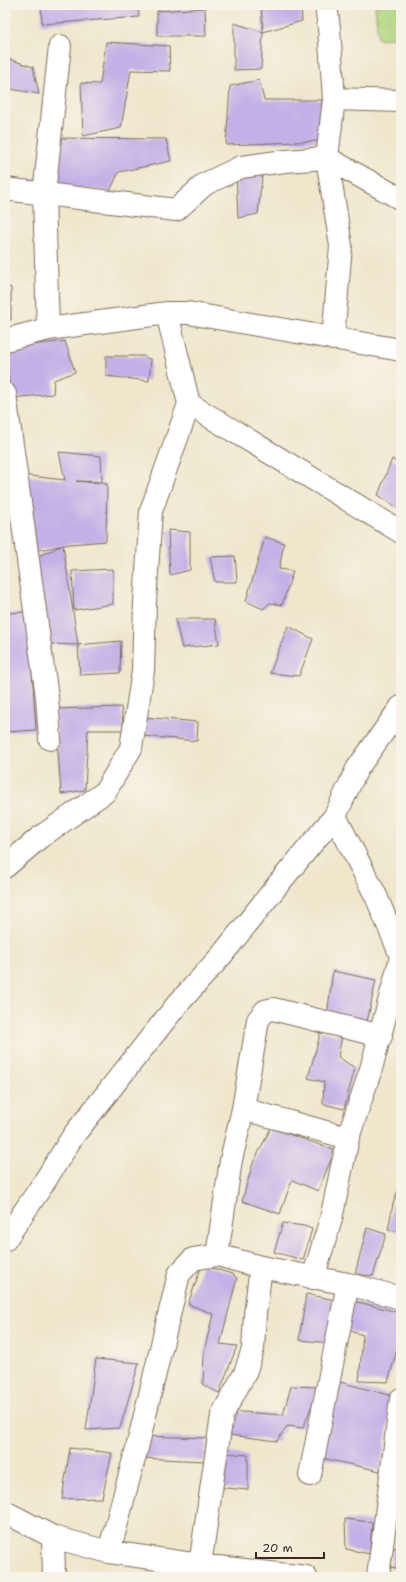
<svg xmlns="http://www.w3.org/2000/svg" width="406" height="1582" viewBox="0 0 406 1582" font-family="'Shantell Sans',sans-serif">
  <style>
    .grass { fill: url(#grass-dots); stroke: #768150 }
    .building { fill: #c3b0e6 }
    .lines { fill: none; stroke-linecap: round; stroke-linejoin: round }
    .minor-casing { stroke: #7a6c5b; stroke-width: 24 }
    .minor { stroke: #fff; stroke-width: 22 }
  </style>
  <defs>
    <pattern id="grass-dots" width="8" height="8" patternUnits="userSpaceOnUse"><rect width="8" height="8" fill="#b2d881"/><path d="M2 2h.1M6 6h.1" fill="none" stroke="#9aba6f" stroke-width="1.8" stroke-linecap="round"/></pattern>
  </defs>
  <rect width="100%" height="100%" fill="#f7f3e8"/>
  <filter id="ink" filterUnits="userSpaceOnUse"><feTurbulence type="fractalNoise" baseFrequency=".025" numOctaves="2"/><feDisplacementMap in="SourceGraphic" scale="8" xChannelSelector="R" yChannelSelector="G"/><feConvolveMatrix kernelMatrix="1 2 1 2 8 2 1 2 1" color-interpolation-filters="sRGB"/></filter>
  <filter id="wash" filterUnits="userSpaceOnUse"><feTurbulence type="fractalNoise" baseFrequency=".012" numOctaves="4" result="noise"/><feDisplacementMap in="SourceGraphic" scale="16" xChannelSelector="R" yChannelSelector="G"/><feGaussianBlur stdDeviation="0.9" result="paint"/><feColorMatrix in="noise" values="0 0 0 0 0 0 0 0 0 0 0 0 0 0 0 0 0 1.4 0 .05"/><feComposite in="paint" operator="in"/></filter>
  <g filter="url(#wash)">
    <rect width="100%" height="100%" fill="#efe7cc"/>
    <!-- grass -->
    <path class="grass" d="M375,5H401V37L378,39Z"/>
    <g id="blocks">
      <!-- building -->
      <path class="building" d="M41,5H138L139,17L42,24Z
        M261,5H301L302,21L263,32Z
        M205,8L206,36H157V11Z
        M234,23L263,32L261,69L234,70Z
        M5,41L8,42L6,58L33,67L39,94L5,88Z
        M106,42L169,46L170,71L131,70L121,128L83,136L81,83L100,84Z
        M259,80L264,100H322L320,141L226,145L230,86Z
        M52,138L166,139L171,161L119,172L110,191L53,187Z
        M263,168L258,214L238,218L236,170Z
        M5,285L11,288V320H5Z
        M65,341L75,372L54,380L53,394L11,398L5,348Z
        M106,356H143L151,360L149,381L106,376Z
        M59,452L101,456L102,482L76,481L107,484L106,541L70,544L28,552L21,475L65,480Z
        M392,459L401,465V510L378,495Z
        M168,530L190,532V570L170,575Z
        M265,537L284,543L279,569L293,571L282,605L270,603L263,609L246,601Z
        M63,545L78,645L121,641L120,673L80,675L78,645L50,644L34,558Z
        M235,556L237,582H215L210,557Z
        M113,569V604L74,610L72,571Z
        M28,612L36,730L5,732V613Z
        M175,619H215L219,644L182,648Z
        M288,626L313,639L299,676L270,673Z
        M121,707L124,730H88L85,790L61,794L55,709Z
        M143,717L198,722L197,741L143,736Z
        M333,971L376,980L367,1022L327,1015Z
        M321,1031L342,1036L338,1057L355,1068L344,1109L323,1104L324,1082L308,1078Z
        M271,1128L335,1150L318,1191L292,1180L280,1214L242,1201L253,1163Z
        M401,1181V1232L388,1230L393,1204Z
        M283,1223L304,1226L312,1229L303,1260L274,1252Z
        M367,1228L386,1234L373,1276L355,1274Z
        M202,1265L232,1274L237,1278L220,1344L237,1346L219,1393L203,1385L204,1352L213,1314L188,1304Z
        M306,1294L335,1300L330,1343L299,1340Z
        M350,1300L401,1313V1335L388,1382L359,1381L363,1335L347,1330Z
        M96,1359L139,1363L120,1428L86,1430Z
        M332,1380L393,1396L380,1471L317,1457Z
        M291,1386L319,1387L303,1428L287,1426L277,1441L222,1434L229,1411L283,1415Z
        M144,1436L207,1438L204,1461L141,1458Z
        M70,1448L112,1453L102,1498L62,1499Z
        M225,1453L248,1455V1490L215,1487Z
        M396,1491L401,1492V1514L393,1513Z
        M345,1519L372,1522L370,1554L346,1549Z
        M393,1548H401V1569L391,1567Z"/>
    </g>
  </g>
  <g filter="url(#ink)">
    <use href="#blocks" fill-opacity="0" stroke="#7a6c5b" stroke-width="1"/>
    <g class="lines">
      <defs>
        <path id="minor" d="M326,5L329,28L334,99L401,101
          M5,189L176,210L205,184L241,167L285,161L327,158L334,99
          M167,313L189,404L401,532
          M48,329L44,194L60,46
          M333,339L341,246L327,158L401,199
          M5,340L48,329L167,313H188L401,350
          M5,394L47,697L50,739
          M335,816L376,896L401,956
          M5,867L39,838L105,792L131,748L143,671L145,602L151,511L189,404
          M243,1109L348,1138
          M5,1240L43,1184L73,1136L176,1006L221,956L280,882L335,816L357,769L401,707
          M217,1255L231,1160L243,1109L258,1020L265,1011L273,1009L381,1036
          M313,1278L331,1219L348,1138L371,1069L401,957
          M310,1475L348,1284
          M5,1512L53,1537L54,1577
          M53,1537L109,1552L200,1565L306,1577
          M109,1552L137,1448L179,1274L193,1259L217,1255L261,1267L348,1284L401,1298
          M200,1565L222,1415L245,1373L253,1349L255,1314L261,1267
          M378,1577L401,1399"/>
      </defs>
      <!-- minor casing -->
      <use href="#minor" class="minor-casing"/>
      <!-- minor -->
      <use href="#minor" class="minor"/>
    </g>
  </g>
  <!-- margin -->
  <rect width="406" height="1582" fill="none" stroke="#f7f3e8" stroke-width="20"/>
  <!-- scale -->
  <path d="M256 1552v6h68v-6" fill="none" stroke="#3b2a1e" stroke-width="2"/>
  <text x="262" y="1552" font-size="12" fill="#3b2a1e" stroke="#f7f3e8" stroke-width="3" paint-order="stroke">20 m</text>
</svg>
